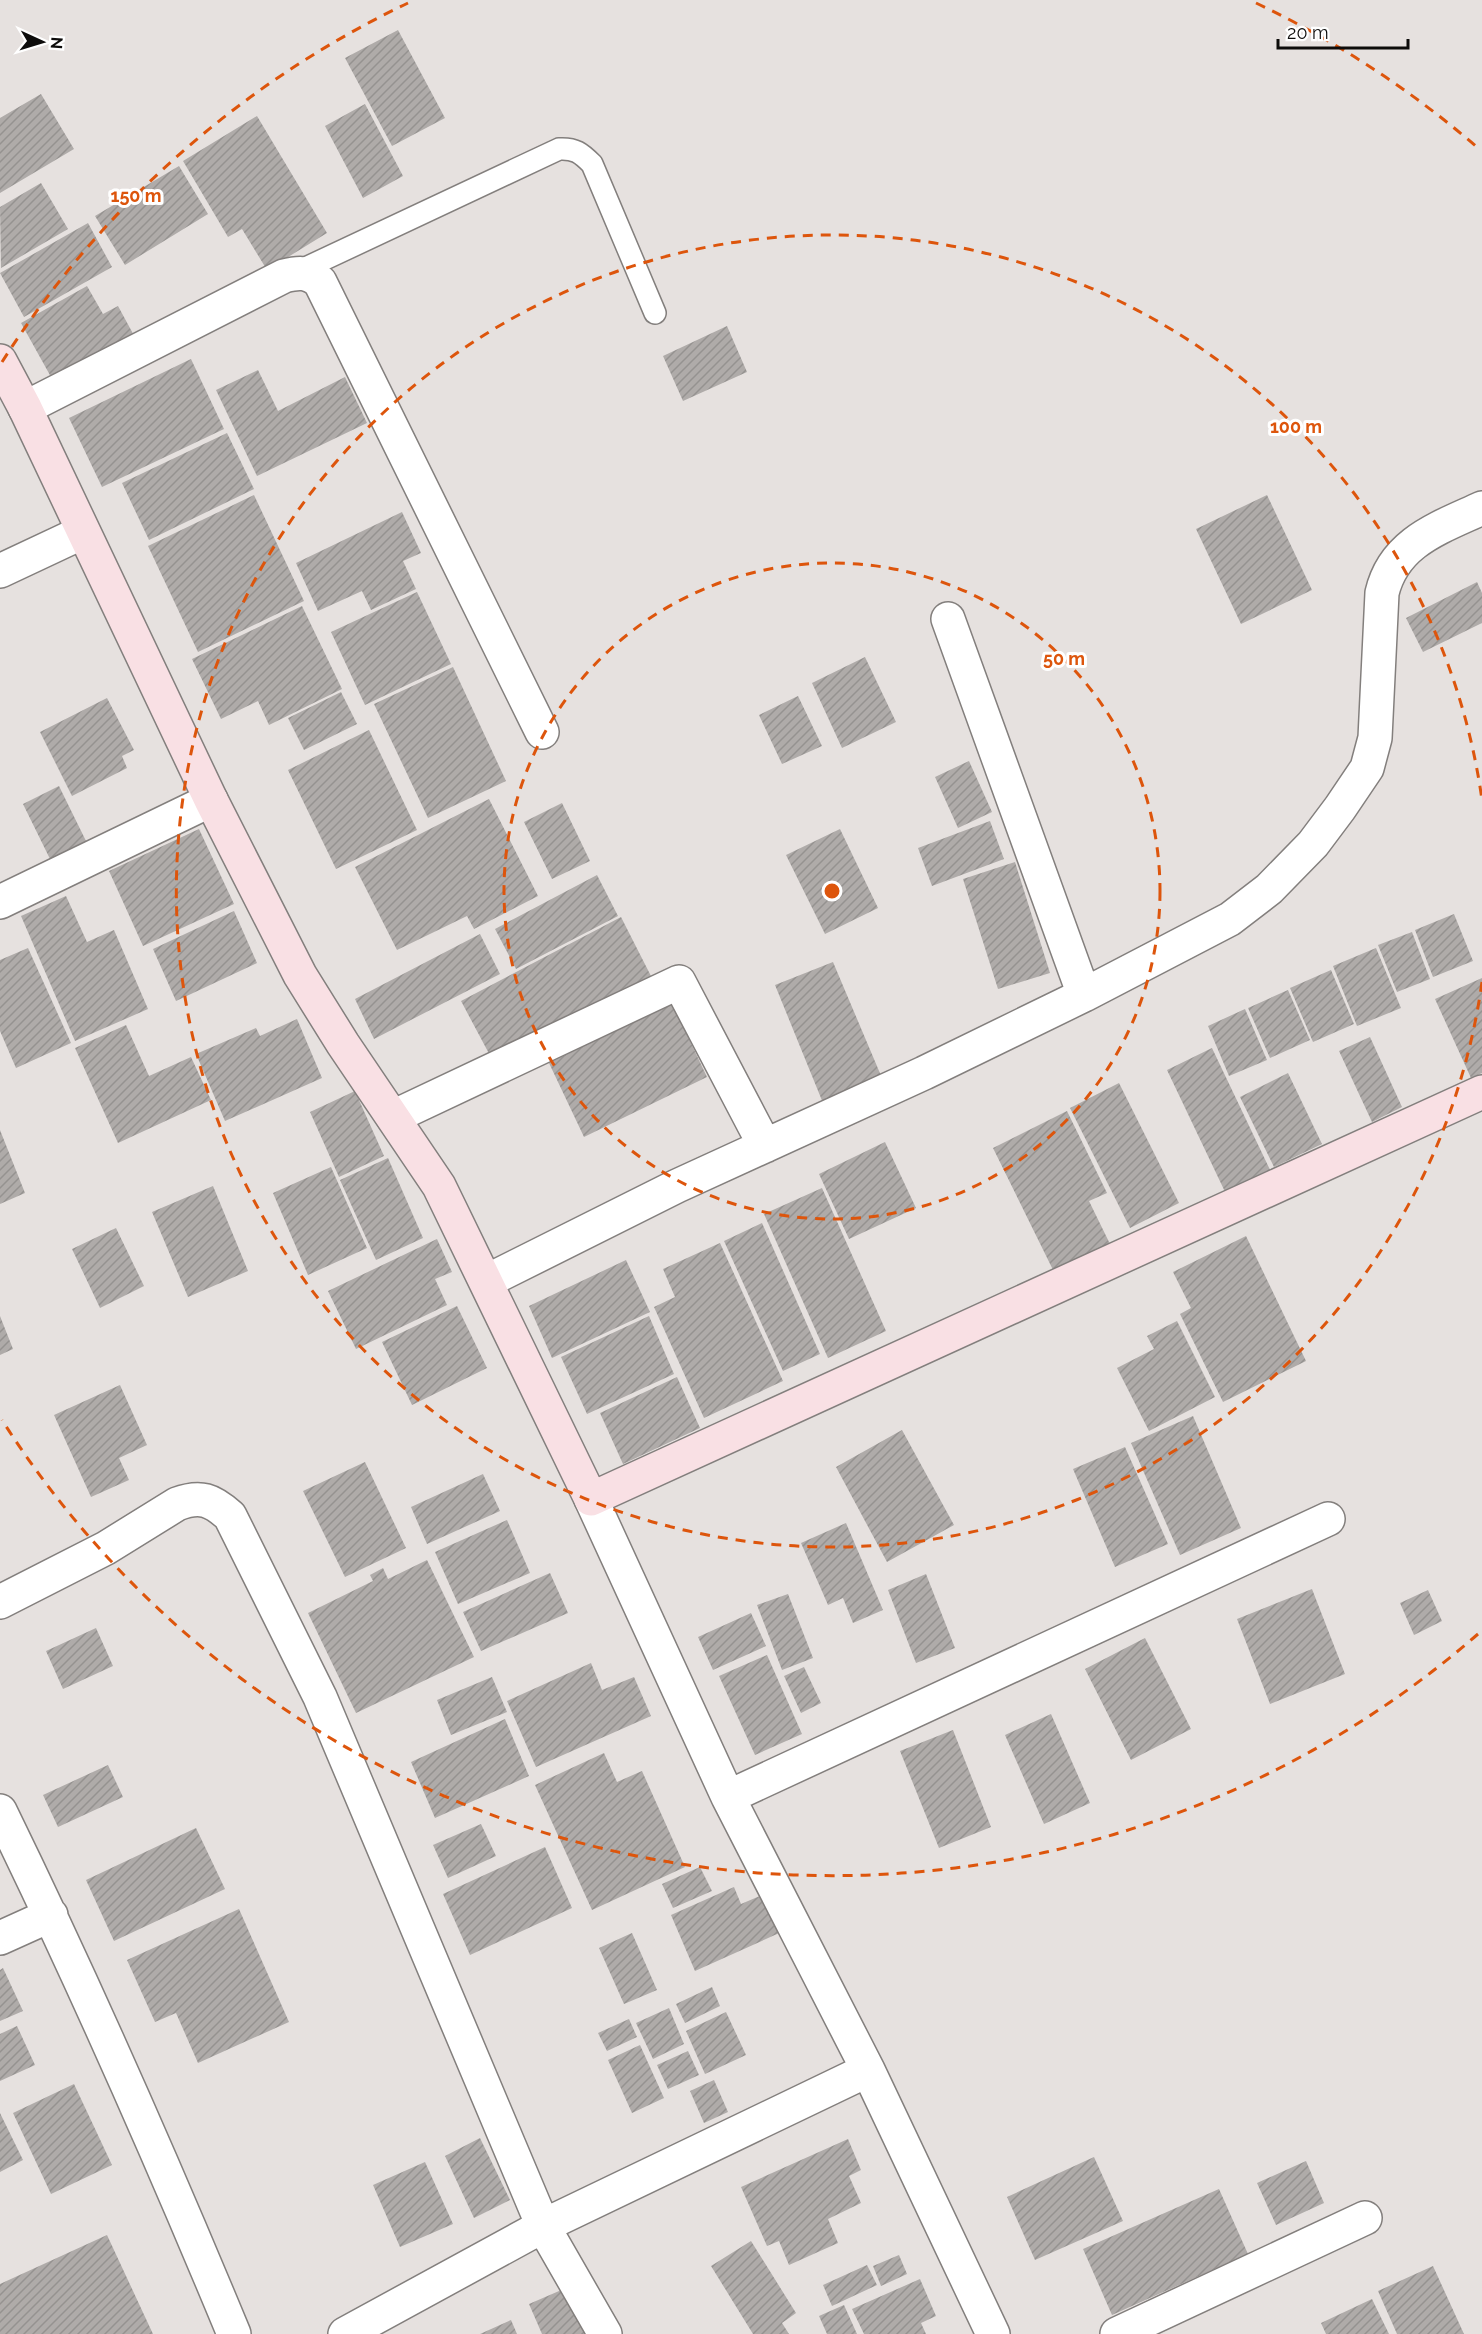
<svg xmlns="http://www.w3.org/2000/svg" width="1482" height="2334" viewBox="0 0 1482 2334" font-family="Raleway,sans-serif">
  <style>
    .building { fill: url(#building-hatch) }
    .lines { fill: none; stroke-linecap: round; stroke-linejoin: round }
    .lane-casing { stroke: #837f7d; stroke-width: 24 }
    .street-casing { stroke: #837f7d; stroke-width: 36 }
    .secondary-casing { stroke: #837f7d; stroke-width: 36 }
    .lane { stroke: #fff; stroke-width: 21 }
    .street { stroke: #fff; stroke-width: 33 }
    .secondary { stroke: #f9e0e4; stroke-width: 33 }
    .ring { fill: none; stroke: #dd550c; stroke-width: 3; stroke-dasharray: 10 8 }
    .centre { fill: #dd550c; stroke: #fff; stroke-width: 3 }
    .ring-label { font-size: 18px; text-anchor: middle; font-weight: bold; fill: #dd550c; stroke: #fff; stroke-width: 6; stroke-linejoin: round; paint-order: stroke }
  </style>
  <defs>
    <pattern id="building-hatch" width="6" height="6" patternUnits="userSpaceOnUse" patternTransform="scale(1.5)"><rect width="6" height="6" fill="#afaba9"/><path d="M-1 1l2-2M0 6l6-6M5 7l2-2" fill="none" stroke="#959290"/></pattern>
  </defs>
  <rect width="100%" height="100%" fill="#e6e1df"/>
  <!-- building -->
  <path class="building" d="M398,30L445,118L392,146L345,58Z
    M41,94L74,149L0,193V118Z
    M365,104L403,176L363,198L325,126Z
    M257,116L327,233L267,270L242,229L228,237L183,161Z
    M179,166L208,214L125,265L95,216Z
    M41,183L68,229L1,268L0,207Z
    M88,223L112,267L24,317L0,273Z
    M87,286L103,314L118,306L137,341L56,386L21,323Z
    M727,326L747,372L683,401L663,356Z
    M191,359L224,429L102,487L69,418Z
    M258,370L278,411L345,377L367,423L257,476L216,390Z
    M227,433L254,489L149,540L122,483Z
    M254,495L304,601L198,652L148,546Z
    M1267,495L1312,590L1241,624L1196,529Z
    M402,512L421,553L403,561L416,589L371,610L362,591L318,611L296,563Z
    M1477,582L1482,593V623L1423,652L1406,618Z
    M417,592L451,664L365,705L331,632Z
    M302,606L342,689L269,725L258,701L221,719L192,659Z
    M865,657L896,722L842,748L812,683Z
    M453,667L506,781L428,818L374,704Z
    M341,692L357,724L304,750L288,718Z
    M798,696L822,746L782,764L759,715Z
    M107,698L134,750L122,756L127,768L72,796L40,732Z
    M369,730L417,830L336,869L288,770Z
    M969,761L992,812L958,828L935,777Z
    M59,786L86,841L50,859L23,804Z
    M489,799L538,896L474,929L467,916L397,950L355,867Z
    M562,803L590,861L552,879L524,822Z
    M990,821L1004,859L932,886L918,848Z
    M199,829L234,904L143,946L109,871Z
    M840,829L878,908L825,934L786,855Z
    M1015,862L1050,973L998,989L963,879Z
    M597,875L618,916L516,969L495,929Z
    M66,896L87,942L114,930L148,1009L75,1041L21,916Z
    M234,911L257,963L176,1001L153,949Z
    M1454,914L1473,961L1433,977L1415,930Z
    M621,917L653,980L494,1063L461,1001Z
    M1412,932L1430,979L1397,992L1378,945Z
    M480,934L500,974L374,1039L355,999Z
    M28,948L71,1043L16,1068L0,1031V960Z
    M1376,948L1401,1008L1357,1026L1333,966Z
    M833,962L882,1078L823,1103L775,985Z
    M1331,970L1354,1024L1313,1042L1290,988Z
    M1482,978V1073L1471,1078L1435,999Z
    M1288,990L1310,1040L1270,1058L1248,1008Z
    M672,1003L707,1077L584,1137L549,1063Z
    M1245,1009L1267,1060L1229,1076L1208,1026Z
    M297,1019L322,1078L225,1121L196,1054L256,1028L260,1036Z
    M126,1025L149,1076L191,1057L211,1100L118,1143L75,1048Z
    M1370,1037L1402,1107L1372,1122L1339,1051Z
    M1212,1048L1272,1174L1227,1196L1167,1070Z
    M1288,1073L1322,1144L1274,1167L1240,1097Z
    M1119,1083L1179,1203L1130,1228L1070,1108Z
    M355,1091L384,1156L339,1177L310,1112Z
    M1067,1111L1107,1193L1089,1201L1110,1244L1054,1272L993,1148Z
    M0,1130L25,1193L0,1204Z
    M885,1142L916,1208L849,1239L819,1174Z
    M388,1158L423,1238L376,1260L340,1180Z
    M331,1167L367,1248L308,1275L273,1193Z
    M213,1186L248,1271L188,1297L152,1212Z
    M822,1188L886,1331L828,1358L764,1214Z
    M762,1223L820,1354L783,1371L724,1241Z
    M116,1228L144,1286L100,1308L72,1249Z
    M1246,1236L1306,1361L1223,1402L1180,1314L1191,1308L1173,1272Z
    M437,1239L452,1272L435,1279L447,1305L356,1349L328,1291Z
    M720,1243L783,1381L704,1418L654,1307L675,1297L663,1269Z
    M626,1260L650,1312L552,1358L529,1306Z
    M457,1306L487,1368L412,1405L382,1342Z
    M0,1316L13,1349L0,1355Z
    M649,1316L674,1374L587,1414L561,1357Z
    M1177,1321L1215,1397L1149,1431L1117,1368L1154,1349L1147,1336Z
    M677,1377L700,1428L623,1464L600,1413Z
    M120,1385L147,1445L119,1458L129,1480L91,1497L54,1415Z
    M1193,1416L1241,1528L1180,1555L1131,1443Z
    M902,1430L954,1525L887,1562L836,1467Z
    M1125,1447L1168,1544L1115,1567L1073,1469Z
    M365,1462L406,1548L345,1577L303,1491Z
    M483,1474L500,1511L427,1544L411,1507Z
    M507,1520L530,1573L458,1604L435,1552Z
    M846,1523L883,1610L853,1623L843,1598L828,1605L801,1543Z
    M427,1560L474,1657L356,1713L308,1613L373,1581L370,1575L383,1568L388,1579Z
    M550,1573L568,1613L481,1651L463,1612Z
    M926,1574L955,1648L916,1663L888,1590Z
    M1312,1589L1345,1674L1270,1704L1237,1619Z
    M1428,1590L1442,1621L1414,1635L1400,1603Z
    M788,1594L813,1658L782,1670L757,1605Z
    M751,1613L766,1646L713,1670L698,1637Z
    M96,1628L113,1666L63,1689L46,1651Z
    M1145,1638L1191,1729L1131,1760L1085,1669Z
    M767,1655L802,1734L755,1755L719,1676Z
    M591,1663L602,1690L634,1677L651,1716L536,1767L507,1701Z
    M804,1667L821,1703L801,1713L784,1676Z
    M492,1677L507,1712L451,1735L437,1700Z
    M1051,1714L1090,1803L1044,1824L1005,1735Z
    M505,1719L529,1776L435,1818L411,1762Z
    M953,1730L991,1827L939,1848L900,1751Z
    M604,1753L617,1782L642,1771L685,1867L592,1910L535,1785Z
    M108,1765L123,1797L58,1827L43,1795Z
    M481,1824L496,1856L448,1878L433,1845Z
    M196,1828L225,1889L114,1941L86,1880Z
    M545,1847L572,1908L470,1955L443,1894Z
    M700,1867L712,1891L673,1908L662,1884Z
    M734,1887L741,1904L769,1892L786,1930L695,1971L671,1915Z
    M239,1909L289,2022L198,2063L176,2013L155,2022L127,1960Z
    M632,1933L657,1990L624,2004L599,1948Z
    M3,1968L23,2011L0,2021V1970Z
    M712,1987L720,2006L685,2023L676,2004Z
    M669,2008L684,2044L653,2059L636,2023Z
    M726,2012L746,2055L705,2074L686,2031Z
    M629,2019L637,2037L607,2051L598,2033Z
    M17,2026L35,2065L0,2081V2034Z
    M640,2045L664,2098L632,2113L608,2060Z
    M688,2051L699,2075L668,2089L657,2065Z
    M714,2080L728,2112L704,2123L690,2091Z
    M74,2084L112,2165L51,2194L13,2113Z
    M0,2113L23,2160L0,2172Z
    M480,2138L510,2200L474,2218L445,2156Z
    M848,2139L861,2170L849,2176L861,2203L828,2219L838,2243L789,2265L779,2241L767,2246L741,2187Z
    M1094,2157L1123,2221L1035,2260L1007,2197Z
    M1306,2161L1324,2203L1276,2225L1257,2183Z
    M425,2162L453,2224L400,2247L373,2185Z
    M1219,2189L1248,2254L1112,2315L1083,2249Z
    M107,2235L153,2334H0V2284Z
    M751,2241L796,2313L782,2323L789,2334H753L711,2266Z
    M899,2255L907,2274L881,2286L873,2266Z
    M867,2265L877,2285L832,2306L823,2285Z
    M1433,2266L1464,2334H1397L1378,2291Z
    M920,2279L936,2316L921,2323L926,2334H864L852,2309Z
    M566,2288L587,2334H542L529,2304Z
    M1372,2299L1389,2334H1326L1321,2323Z
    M844,2305L857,2334H827L819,2316Z
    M511,2320L517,2334H480Z"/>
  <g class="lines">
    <defs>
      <path id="lane" d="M295,273L559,149C575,148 581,153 592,164L655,313"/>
      <path id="street" d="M25,408L284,276C300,272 308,272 320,282L542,732
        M0,571L83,532
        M948,619L1084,995
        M0,902L211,800
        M393,1117L679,982L765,1146
        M487,1281L677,1186L924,1073L1084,995L1230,919L1269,889L1313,844L1340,808L1367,768L1375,738L1382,593C1394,542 1439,528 1482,508
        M591,1499L728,1797L868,2070L993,2334
        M0,1602L106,1548L177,1504C201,1495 212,1500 230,1516L320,1697L543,2226L605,2334
        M728,1797L1328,1519
        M0,1811C84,1983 161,2158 234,2334
        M0,1938L51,1915
        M345,2334L543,2226L868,2070
        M1117,2334L1365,2218"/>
      <path id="secondary" d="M0,361L25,408L211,800L300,975L343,1044L439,1186L591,1499L1482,1092"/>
    </defs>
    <!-- lane casing -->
    <use href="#lane" class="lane-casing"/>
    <!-- street casing -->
    <use href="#street" class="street-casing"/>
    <!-- secondary casing -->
    <use href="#secondary" class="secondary-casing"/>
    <!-- lane -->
    <use href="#lane" class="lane"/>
    <!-- street -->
    <use href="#street" class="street"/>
    <!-- secondary -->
    <use href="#secondary" class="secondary"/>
  </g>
  <!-- distance rings -->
  <g class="ring">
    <circle cx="832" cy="891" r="328"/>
    <path d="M1482 982A656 656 0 1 1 1482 800"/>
    <path d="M1478 1634A984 984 0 0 1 2 1420M2 362A984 984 0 0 1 408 3M1256 3A984 984 0 0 1 1478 148"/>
  </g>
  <circle cx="832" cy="891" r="9" class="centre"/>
  <g class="ring-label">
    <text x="136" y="202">150 m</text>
    <text x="1296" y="433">100 m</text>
    <text x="1064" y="665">50 m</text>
  </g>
  <!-- north arrow -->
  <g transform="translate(42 42) rotate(94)" stroke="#ffffff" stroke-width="4.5" paint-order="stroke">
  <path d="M0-4.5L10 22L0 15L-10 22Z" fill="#0d0c0b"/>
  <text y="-9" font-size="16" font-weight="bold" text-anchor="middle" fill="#0d0c0b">N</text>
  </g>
  <!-- scale -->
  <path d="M1278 39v9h130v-9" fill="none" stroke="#0d0c0b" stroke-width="3"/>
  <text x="1287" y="39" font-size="18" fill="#0d0c0b" stroke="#ffffff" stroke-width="4.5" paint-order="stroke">20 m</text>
</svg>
